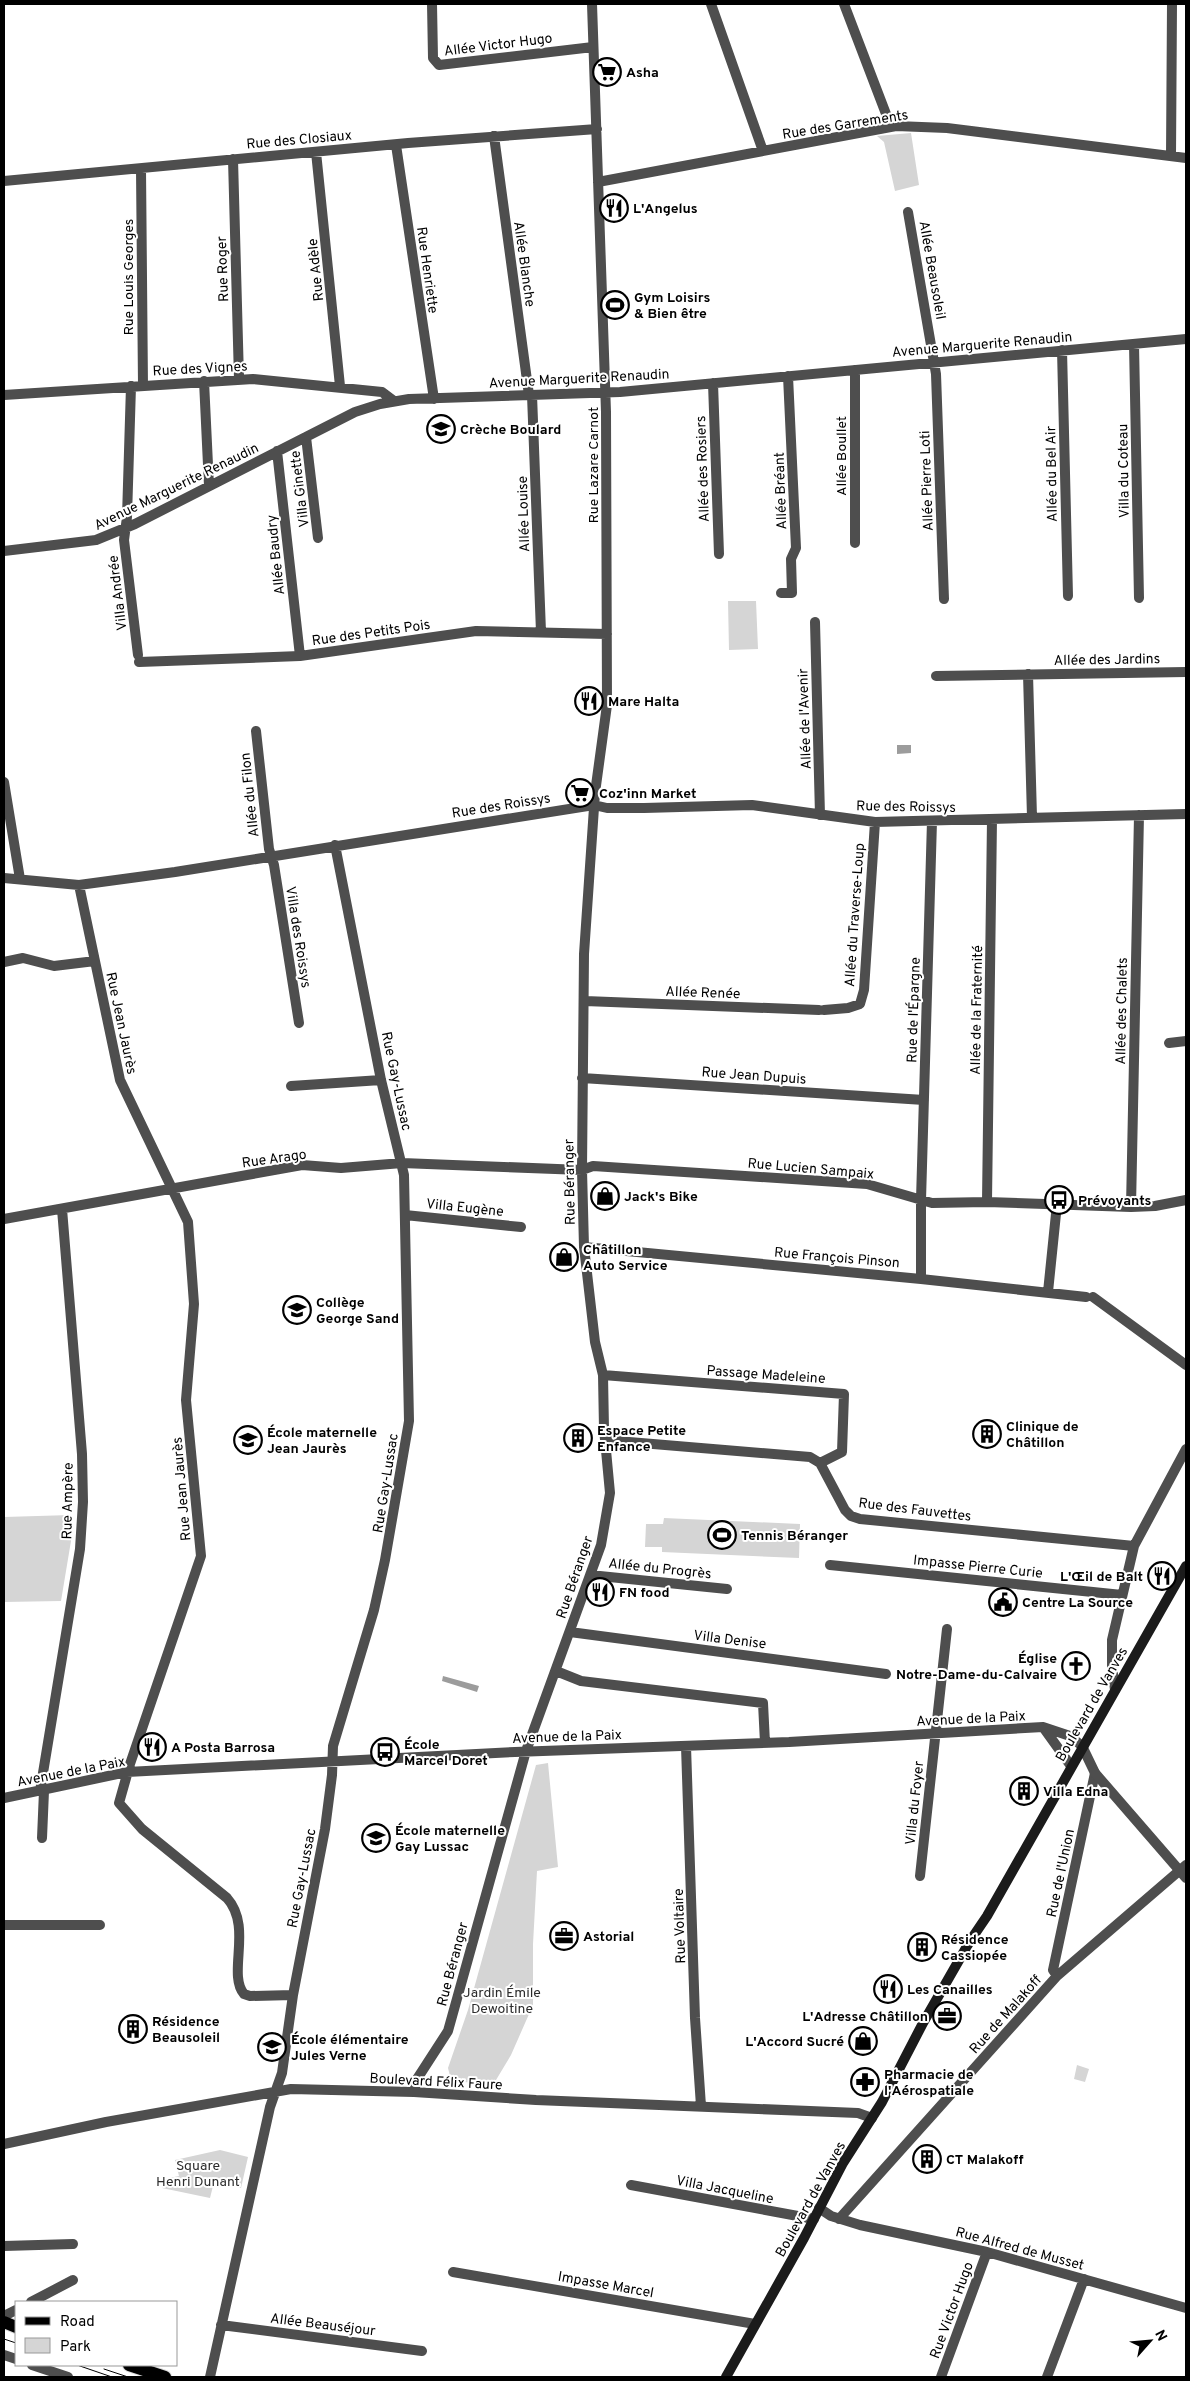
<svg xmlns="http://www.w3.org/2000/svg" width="1190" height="2381" viewBox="0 0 1190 2381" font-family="Overpass,sans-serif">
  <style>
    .green { fill: #d5d5d5 }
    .water { fill: #9c9c9c }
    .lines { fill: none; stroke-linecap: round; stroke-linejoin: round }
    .primary-casing { stroke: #dbdbdb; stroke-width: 14 }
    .minor { stroke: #4e4e4e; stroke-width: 10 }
    .tertiary { stroke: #4e4e4e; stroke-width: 10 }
    .secondary { stroke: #1b1b1b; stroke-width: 10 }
    .primary { stroke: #000; stroke-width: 12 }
    .tram { stroke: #000; stroke-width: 1 }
    .labels { text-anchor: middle; stroke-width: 4; stroke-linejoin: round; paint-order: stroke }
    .street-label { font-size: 14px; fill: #000; stroke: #fff }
    .poi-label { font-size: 14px; font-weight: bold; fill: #000; stroke: #fff; text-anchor: start }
    .park-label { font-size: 14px; fill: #2c2c2c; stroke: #fff }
  </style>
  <rect width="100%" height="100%" fill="#fff"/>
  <!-- green -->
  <path class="green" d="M911,133L919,185L895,191L884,142L877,136Z
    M728,601H756L758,649L729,650Z
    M71,1515V1541L61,1601L4,1602V1517Z
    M664,1518L800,1524L799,1558L662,1552V1547H645L646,1524H663Z
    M548,1763L558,1867L537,1871L533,1944V2005L511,2055L493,2085L455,2081L450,2076L448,2068L468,2010L536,1765Z
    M1077,2065L1089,2069L1085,2082L1074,2079Z
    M220,2150L248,2157L241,2188L214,2182L210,2198L162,2188L164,2179L179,2176L175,2160Z"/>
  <!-- water -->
  <path class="water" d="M897,745H911V753L897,754Z
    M443,1676L479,1686L477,1692L442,1681Z"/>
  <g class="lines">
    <defs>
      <path id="primary" d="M4,2322L16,2327
        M129,2365L165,2377"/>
    </defs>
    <!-- primary casing -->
    <use href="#primary" class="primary-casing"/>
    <!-- minor -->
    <path class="minor" d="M432,4L433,58L439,65L593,47
      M711,4L763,151
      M844,4L891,127
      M494,136L529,395
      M396,145L434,399
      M316,152L340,386
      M1171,156L1172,4
      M233,159L239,379
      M141,169L143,386
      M4,181L408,143L597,129
      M598,182L896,126L947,128L1186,158
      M908,212L936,374L944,599
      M1134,344L1139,598
      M1062,350L1068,596
      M855,370V543
      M204,381L209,486
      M713,383L719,554
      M131,386L127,517L124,540L138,655
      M4,395L253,379L382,392L394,401
      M532,395L541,632
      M306,437L318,538
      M277,451L300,656
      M4,551L96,540L135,524L355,412L380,404L409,399L620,392L1186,339
      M781,593H792L791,559L796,548L788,376
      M815,622L820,815
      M139,662L300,656L476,631L607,634
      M1028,674L1032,817
      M936,676L1186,672
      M256,731L269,849L274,865L299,1023
      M4,782L20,879
      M4,878L79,885L175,872L594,805L607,808H644L752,805L875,822L1186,814
      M79,885L120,1080L188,1222L194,1304L186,1400L201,1556L130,1764L119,1803L142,1829L227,1898C253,1927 227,1974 244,1994L250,1996L293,1995
      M4,962L23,958L54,966L95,961
      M585,1001L819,1010
      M824,1010L848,1008L860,1004L864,990L875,822
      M1169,1043L1186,1041
      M582,1078L924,1100
      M291,1086L381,1080
      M987,1202L992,819
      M1131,1207L1139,815
      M405,1215L521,1227
      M4,1219L302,1165L341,1168L402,1163L582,1170L593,1166L867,1184L932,1203L987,1202L1131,1207L1155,1206L1186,1200
      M584,1247L921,1279L1086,1297
      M921,1279V1200L932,821
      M1048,1292L1057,1204
      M1093,1297L1186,1365
      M603,1375L844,1394L842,1452L820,1463
      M605,1440L810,1457L820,1463L845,1510L851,1516L860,1519L1134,1546
      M830,1565L1122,1595
      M590,1575L727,1589
      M570,1632L886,1674
      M556,1671L581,1681L763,1703L765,1743
      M1115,1690L1112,1666V1640L1134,1546L1186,1449
      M1043,1727L1071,1766
      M686,1746L695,2018L701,2106
      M40,1791L80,1549L83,1502L82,1454L62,1209
      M4,1798L127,1772L515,1752L789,1742L1043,1727L1070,1736L1082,1746
      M42,1838L44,1791
      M920,1876L947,1629
      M4,1925H100
      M1057,1976L1053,1970L1095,1773
      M414,2092L417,2079L448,2031L526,1751L601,1545L610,1493L604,1429L603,1375L595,1342L584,1247L582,1170L584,954L595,793L607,705L606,412L592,4
      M4,2144L106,2122L291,2089L414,2092L536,2100L858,2113L872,2118
      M631,2185L814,2219
      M819,2208L831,2216L860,2225L987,2252L1186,2308
      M839,2219L1057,1976L1186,1865
      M4,2246L73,2244
      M453,2272L755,2324
      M31,2302L73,2280
      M4,2316L16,2310
      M221,2325L422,2351
      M4,2355L16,2359
      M32,2365L68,2377
      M210,2377L270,2107L282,2073L293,1995L325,1829L332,1775L333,1746L374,1610L385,1560L409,1421L404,1175L381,1080L335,845
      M941,2377L987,2252
      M1047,2377L1084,2279"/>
    <!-- tertiary -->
    <path class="tertiary" d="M1082,1746L1095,1773L1186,1878"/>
    <!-- secondary -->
    <path class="secondary" d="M726,2377L804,2238L843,2163L882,2102L923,2023L970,1941L987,1916L1186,1566"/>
    <!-- primary -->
    <use href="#primary" class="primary"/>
    <!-- tram -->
    <path class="tram" d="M4,2339L16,2343
      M77,2365L112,2377
      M104,2369L128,2377"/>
  </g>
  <!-- icons -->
  <defs>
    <symbol id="supermarket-ring" viewBox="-11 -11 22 22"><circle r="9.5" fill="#fff" stroke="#000" stroke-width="1.5"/><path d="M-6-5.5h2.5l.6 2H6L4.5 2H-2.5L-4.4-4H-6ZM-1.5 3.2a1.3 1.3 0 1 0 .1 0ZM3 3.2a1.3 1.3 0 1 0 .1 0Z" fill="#000"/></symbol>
    <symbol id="restaurant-ring" viewBox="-11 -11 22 22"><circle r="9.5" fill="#fff" stroke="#000" stroke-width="1.5"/><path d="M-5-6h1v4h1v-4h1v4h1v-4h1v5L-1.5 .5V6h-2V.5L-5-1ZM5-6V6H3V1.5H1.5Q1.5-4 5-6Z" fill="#000"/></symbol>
    <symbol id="stadium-ring" viewBox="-11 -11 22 22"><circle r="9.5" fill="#fff" stroke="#000" stroke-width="1.5"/><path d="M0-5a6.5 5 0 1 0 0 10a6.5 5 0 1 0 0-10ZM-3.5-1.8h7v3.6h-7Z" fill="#000"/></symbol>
    <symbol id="school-ring" viewBox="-11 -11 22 22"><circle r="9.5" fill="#fff" stroke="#000" stroke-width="1.5"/><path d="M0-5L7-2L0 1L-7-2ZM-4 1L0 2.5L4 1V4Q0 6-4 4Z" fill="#000"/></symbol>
    <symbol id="shop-ring" viewBox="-11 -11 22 22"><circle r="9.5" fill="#fff" stroke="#000" stroke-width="1.5"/><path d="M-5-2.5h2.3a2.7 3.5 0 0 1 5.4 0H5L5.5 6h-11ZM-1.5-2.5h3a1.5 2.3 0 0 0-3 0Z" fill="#000"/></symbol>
    <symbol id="bus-ring" viewBox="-11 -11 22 22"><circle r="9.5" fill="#fff" stroke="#000" stroke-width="1.5"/><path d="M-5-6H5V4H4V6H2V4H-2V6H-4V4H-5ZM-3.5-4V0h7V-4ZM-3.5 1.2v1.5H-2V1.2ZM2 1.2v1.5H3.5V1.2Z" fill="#000"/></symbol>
    <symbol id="building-ring" viewBox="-11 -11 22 22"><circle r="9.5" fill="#fff" stroke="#000" stroke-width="1.5"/><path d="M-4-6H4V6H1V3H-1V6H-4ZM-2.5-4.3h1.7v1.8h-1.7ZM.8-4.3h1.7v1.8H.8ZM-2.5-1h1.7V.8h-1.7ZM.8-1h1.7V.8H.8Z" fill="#000"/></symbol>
    <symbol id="civic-ring" viewBox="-11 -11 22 22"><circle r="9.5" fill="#fff" stroke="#000" stroke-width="1.5"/><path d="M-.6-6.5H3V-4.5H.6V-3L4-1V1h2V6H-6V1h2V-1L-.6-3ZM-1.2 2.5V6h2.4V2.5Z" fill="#000"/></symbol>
    <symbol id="church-ring" viewBox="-11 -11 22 22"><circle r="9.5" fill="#fff" stroke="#000" stroke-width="1.5"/><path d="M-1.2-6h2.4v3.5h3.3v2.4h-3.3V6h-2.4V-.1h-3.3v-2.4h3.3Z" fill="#000"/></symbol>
    <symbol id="office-ring" viewBox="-11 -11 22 22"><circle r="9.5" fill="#fff" stroke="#000" stroke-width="1.5"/><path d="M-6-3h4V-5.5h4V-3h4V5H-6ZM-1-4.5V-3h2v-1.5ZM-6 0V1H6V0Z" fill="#000"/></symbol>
    <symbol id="pharmacy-ring" viewBox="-11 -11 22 22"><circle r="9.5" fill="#fff" stroke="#000" stroke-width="1.5"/><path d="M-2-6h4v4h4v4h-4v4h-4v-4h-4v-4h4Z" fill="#000"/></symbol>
  </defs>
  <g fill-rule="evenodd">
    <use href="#supermarket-ring" x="591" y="56" width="32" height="32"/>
    <use href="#restaurant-ring" x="598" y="192" width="32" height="32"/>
    <use href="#stadium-ring" x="599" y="289" width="32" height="32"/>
    <use href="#school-ring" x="425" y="413" width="32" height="32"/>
    <use href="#restaurant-ring" x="573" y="685" width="32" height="32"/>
    <use href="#supermarket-ring" x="564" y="777" width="32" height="32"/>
    <use href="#shop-ring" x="589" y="1180" width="32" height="32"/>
    <use href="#bus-ring" x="1043" y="1184" width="32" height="32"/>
    <use href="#shop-ring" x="548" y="1241" width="32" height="32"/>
    <use href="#school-ring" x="281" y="1294" width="32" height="32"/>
    <use href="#building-ring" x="971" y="1418" width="32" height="32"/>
    <use href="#building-ring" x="562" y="1422" width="32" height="32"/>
    <use href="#school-ring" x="232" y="1424" width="32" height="32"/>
    <use href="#stadium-ring" x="706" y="1519" width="32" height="32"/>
    <use href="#restaurant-ring" x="1146" y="1560" width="32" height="32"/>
    <use href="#restaurant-ring" x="584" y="1576" width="32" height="32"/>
    <use href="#civic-ring" x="987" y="1586" width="32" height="32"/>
    <use href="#church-ring" x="1060" y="1650" width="32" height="32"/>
    <use href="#restaurant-ring" x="136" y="1731" width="32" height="32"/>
    <use href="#bus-ring" x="369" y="1736" width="32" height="32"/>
    <use href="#building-ring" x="1008" y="1775" width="32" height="32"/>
    <use href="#school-ring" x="360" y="1822" width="32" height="32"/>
    <use href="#office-ring" x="548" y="1920" width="32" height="32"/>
    <use href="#building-ring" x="906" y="1931" width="32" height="32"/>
    <use href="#restaurant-ring" x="872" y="1973" width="32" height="32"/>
    <use href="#office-ring" x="931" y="2000" width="32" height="32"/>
    <use href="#building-ring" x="117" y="2013" width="32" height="32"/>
    <use href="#shop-ring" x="847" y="2025" width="32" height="32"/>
    <use href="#school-ring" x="256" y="2031" width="32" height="32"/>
    <use href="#pharmacy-ring" x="849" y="2066" width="32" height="32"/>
    <use href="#building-ring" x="911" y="2143" width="32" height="32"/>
  </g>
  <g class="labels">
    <!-- street labels -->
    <g class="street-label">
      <text transform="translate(498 44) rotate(-7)" y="5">Allée Victor Hugo</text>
      <text transform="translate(845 124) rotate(-9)" y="5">Rue des Garrements</text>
      <text transform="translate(299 139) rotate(-5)" y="5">Rue des Closiaux</text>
      <text transform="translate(525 264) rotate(82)" y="5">Allée Blanche</text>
      <text transform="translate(222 269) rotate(-92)" y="5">Rue Roger</text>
      <text transform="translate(315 270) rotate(-96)" y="5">Rue Adèle</text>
      <text transform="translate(428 270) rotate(82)" y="5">Rue Henriette</text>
      <text transform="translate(933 270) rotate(80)" y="5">Allée Beausoleil</text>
      <text transform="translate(128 277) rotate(-90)" y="5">Rue Louis Georges</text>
      <text transform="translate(982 344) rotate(-5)" y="5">Avenue Marguerite Renaudin</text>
      <text transform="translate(200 368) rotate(-3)" y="5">Rue des Vignes</text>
      <text transform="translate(579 378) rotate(-3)" y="5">Avenue Marguerite Renaudin</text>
      <text transform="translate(841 456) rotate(-90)" y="5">Allée Boullet</text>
      <text transform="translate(593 465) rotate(-90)" y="5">Rue Lazare Carnot</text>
      <text transform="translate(702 469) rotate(-92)" y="5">Allée des Rosiers</text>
      <text transform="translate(1123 471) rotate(-91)" y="5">Villa du Coteau</text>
      <text transform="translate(1051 474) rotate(-91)" y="5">Allée du Bel Air</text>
      <text transform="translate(926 481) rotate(-92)" y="5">Allée Pierre Loti</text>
      <text transform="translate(176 486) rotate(-26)" y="5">Avenue Marguerite Renaudin</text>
      <text transform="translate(299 489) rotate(-97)" y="5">Villa Ginette</text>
      <text transform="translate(780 491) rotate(-92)" y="5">Allée Bréant</text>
      <text transform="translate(523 514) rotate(-92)" y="5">Allée Louise</text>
      <text transform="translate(275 555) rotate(-96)" y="5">Allée Baudry</text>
      <text transform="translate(117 593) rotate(-97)" y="5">Villa Andrée</text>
      <text transform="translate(371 632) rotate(-8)" y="5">Rue des Petits Pois</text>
      <text transform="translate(1107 659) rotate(-1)" y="5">Allée des Jardins</text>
      <text transform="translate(804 719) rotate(-92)" y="5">Allée de l'Avenir</text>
      <text transform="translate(249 795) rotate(-96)" y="5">Allée du Filon</text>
      <text transform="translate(501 805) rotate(-9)" y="5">Rue des Roissys</text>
      <text transform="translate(906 806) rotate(1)" y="5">Rue des Roissys</text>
      <text transform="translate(854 915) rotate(-86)" y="5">Allée du Traverse-Loup</text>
      <text transform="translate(299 937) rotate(81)" y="5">Villa des Roissys</text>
      <text transform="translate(703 992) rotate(2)" y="5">Allée Renée</text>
      <text transform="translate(913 1010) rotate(-88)" y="5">Rue de l'Épargne</text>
      <text transform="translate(976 1010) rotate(-89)" y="5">Allée de la Fraternité</text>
      <text transform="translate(1121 1011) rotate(-89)" y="5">Allée des Chalets</text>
      <text transform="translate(122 1023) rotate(78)" y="5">Rue Jean Jaurès</text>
      <text transform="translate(754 1075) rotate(4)" y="5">Rue Jean Dupuis</text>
      <text transform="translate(397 1081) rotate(78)" y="5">Rue Gay-Lussac</text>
      <text transform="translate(274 1158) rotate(-8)" y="5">Rue Arago</text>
      <text transform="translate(811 1168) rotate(5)" y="5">Rue Lucien Sampaix</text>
      <text transform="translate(569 1182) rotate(-91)" y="5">Rue Béranger</text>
      <text transform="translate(465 1207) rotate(6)" y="5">Villa Eugène</text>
      <text transform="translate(837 1257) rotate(5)" y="5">Rue François Pinson</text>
      <text transform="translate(766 1374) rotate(4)" y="5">Passage Madeleine</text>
      <text transform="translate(385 1483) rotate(-81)" y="5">Rue Gay-Lussac</text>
      <text transform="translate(181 1489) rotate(-95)" y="5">Rue Jean Jaurès</text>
      <text transform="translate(67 1501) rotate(-89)" y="5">Rue Ampère</text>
      <text transform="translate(915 1509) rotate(7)" y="5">Rue des Fauvettes</text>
      <text transform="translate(978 1566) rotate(6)" y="5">Impasse Pierre Curie</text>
      <text transform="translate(660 1568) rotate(6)" y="5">Allée du Progrès</text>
      <text transform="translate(574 1577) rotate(-71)" y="5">Rue Béranger</text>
      <text transform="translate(730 1639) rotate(7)" y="5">Villa Denise</text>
      <text transform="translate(1091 1704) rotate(-60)" y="5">Boulevard de Vanves</text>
      <text transform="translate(971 1718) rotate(-3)" y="5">Avenue de la Paix</text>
      <text transform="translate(567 1736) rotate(-2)" y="5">Avenue de la Paix</text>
      <text transform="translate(71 1771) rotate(-11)" y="5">Avenue de la Paix</text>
      <text transform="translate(914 1803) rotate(-84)" y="5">Villa du Foyer</text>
      <text transform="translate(1060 1873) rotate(-78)" y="5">Rue de l'Union</text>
      <text transform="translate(301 1878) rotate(-79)" y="5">Rue Gay-Lussac</text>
      <text transform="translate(679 1926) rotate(-92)" y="5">Rue Voltaire</text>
      <text transform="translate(452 1964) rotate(-75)" y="5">Rue Béranger</text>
      <text transform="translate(1005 2014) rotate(-48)" y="5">Rue de Malakoff</text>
      <text transform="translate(436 2081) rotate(3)" y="5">Boulevard Félix Faure</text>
      <text transform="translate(725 2189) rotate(11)" y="5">Villa Jacqueline</text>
      <text transform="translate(810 2199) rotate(-61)" y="5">Boulevard de Vanves</text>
      <text transform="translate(1020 2248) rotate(15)" y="5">Rue Alfred de Musset</text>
      <text transform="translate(606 2284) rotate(10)" y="5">Impasse Marcel</text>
      <text transform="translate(951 2310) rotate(-70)" y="5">Rue Victor Hugo</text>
      <text transform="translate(323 2324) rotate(7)" y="5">Allée Beauséjour</text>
    </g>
    <!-- poi labels -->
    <g class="poi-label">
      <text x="626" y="77">Asha</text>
      <text x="633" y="213">L'Angelus</text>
      <text x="634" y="302">Gym Loisirs<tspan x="634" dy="16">&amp; Bien être</tspan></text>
      <text x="460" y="434">Crèche Boulard</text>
      <text x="608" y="706">Mare Halta</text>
      <text x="599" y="798">Coz'inn Market</text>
      <text x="624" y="1201">Jack's Bike</text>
      <text x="1078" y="1205">Prévoyants</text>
      <text x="583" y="1254">Châtillon<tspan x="583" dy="16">Auto Service</tspan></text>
      <text x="316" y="1307">Collège<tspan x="316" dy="16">George Sand</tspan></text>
      <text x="1006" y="1431">Clinique de<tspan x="1006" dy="16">Châtillon</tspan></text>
      <text x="597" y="1435">Espace Petite<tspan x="597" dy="16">Enfance</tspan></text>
      <text x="267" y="1437">École maternelle<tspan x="267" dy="16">Jean Jaurès</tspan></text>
      <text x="741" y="1540">Tennis Béranger</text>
      <text x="1143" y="1581" text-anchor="end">L'Œil de Balt</text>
      <text x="619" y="1597">FN food</text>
      <text x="1022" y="1607">Centre La Source</text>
      <text x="1057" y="1663" text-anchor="end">Église<tspan x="1057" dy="16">Notre-Dame-du-Calvaire</tspan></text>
      <text x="404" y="1749">École<tspan x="404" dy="16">Marcel Doret</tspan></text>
      <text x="171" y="1752">A Posta Barrosa</text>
      <text x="1043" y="1796">Villa Edna</text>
      <text x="395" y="1835">École maternelle<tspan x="395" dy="16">Gay Lussac</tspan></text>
      <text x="583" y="1941">Astorial</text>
      <text x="941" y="1944">Résidence<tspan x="941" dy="16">Cassiopée</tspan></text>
      <text x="907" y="1994">Les Canailles</text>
      <text x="928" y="2021" text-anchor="end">L'Adresse Châtillon</text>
      <text x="152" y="2026">Résidence<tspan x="152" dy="16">Beausoleil</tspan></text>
      <text x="291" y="2044">École élémentaire<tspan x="291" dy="16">Jules Verne</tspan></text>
      <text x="844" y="2046" text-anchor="end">L'Accord Sucré</text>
      <text x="884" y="2079">Pharmacie de<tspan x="884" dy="16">l'Aérospatiale</tspan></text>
      <text x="946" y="2164">CT Malakoff</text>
    </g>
    <!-- park labels -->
    <g class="park-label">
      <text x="502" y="1997">Jardin Émile<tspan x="502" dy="16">Dewoitine</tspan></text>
      <text x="198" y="2170">Square<tspan x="198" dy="16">Henri Dunant</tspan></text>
    </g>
  </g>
  <!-- border -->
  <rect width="1190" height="2381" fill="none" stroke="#000000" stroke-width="10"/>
  <!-- legend -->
  <rect x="15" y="2301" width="162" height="65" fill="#ffffff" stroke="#999999"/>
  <rect x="25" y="2317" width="25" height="8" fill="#000000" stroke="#999999"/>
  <text x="60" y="2326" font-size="15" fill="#000000">Road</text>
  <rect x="25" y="2338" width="25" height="15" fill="#d5d5d5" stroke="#999999"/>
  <text x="60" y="2351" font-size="15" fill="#000000">Park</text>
  <!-- north arrow -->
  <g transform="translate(1150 2341) rotate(63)" stroke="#ffffff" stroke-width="4" paint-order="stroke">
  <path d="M0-4L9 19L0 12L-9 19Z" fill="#000000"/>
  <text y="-8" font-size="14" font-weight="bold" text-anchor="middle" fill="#000000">N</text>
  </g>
</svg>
